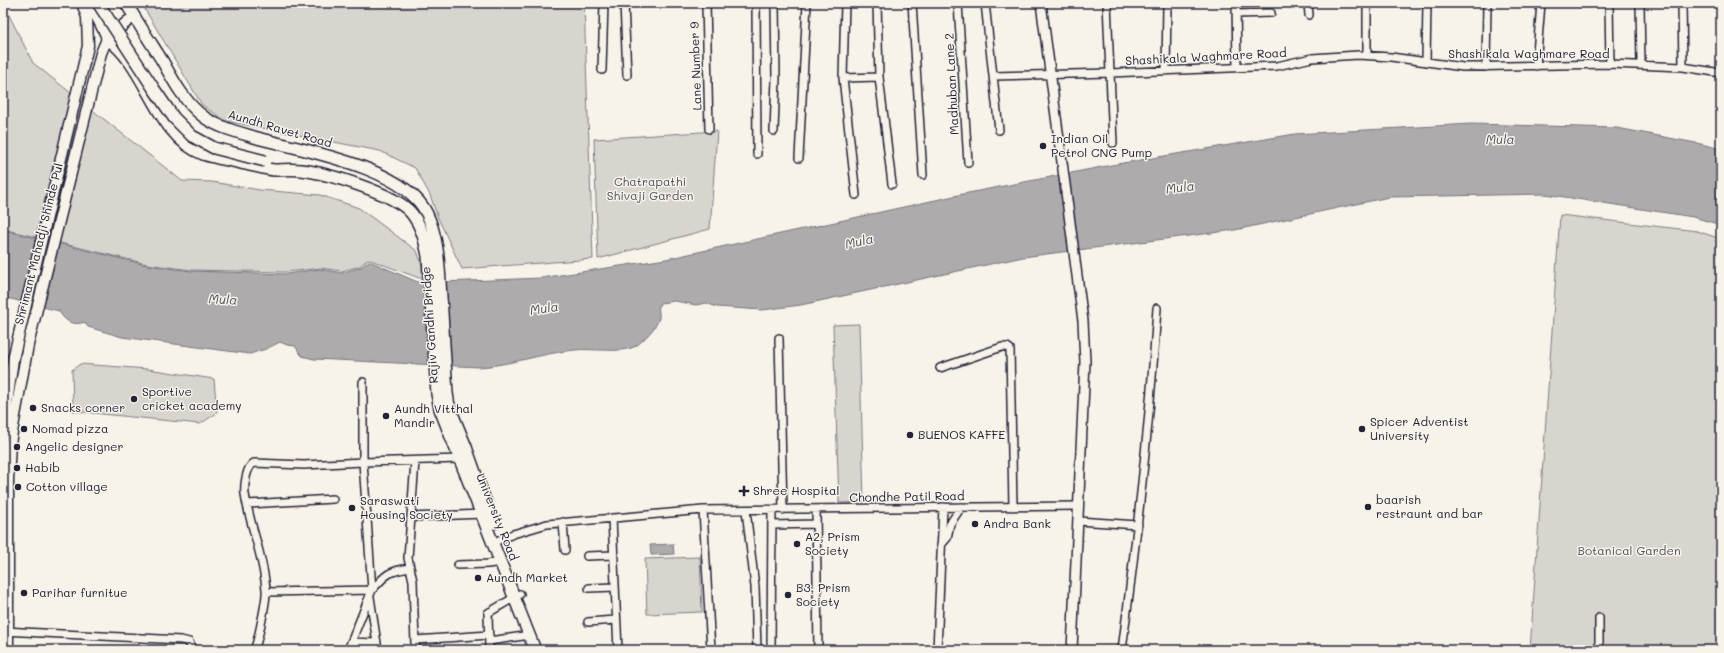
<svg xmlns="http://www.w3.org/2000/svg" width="1724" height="653" viewBox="0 0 1724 653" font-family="Mali,sans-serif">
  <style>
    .green { fill: #d8d5cf; stroke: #7d7c85 }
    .water { fill: #aeabad; stroke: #76747f }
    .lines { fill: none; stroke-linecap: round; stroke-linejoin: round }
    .minor-casing { stroke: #22223b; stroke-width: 10 }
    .tertiary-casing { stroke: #22223b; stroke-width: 12 }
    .secondary-casing { stroke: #22223b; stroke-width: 13 }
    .primary-casing { stroke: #22223b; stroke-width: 14 }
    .minor { stroke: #f7f3e8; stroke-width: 7 }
    .tertiary { stroke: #f7f3e8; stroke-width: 9 }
    .secondary { stroke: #f7f3e8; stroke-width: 10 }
    .primary { stroke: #f7f3e8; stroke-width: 11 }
    .primary-bridge-casing { stroke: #22223b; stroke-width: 14; stroke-linecap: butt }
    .primary-bridge { stroke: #f7f3e8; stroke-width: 11 }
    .poi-dot { fill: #22223b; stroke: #f7f3e8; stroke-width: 1.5 }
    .labels { text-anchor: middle; stroke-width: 3; stroke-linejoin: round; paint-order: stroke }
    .street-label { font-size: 12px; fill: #22223b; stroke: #f7f3e8 }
    .poi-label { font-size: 12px; fill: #22223b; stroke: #f7f3e8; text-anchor: start }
    .park-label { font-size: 12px; fill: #504f60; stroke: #f7f3e8 }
    .water-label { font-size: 13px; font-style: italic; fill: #535263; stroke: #f7f3e8 }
  </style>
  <rect width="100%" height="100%" fill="#f7f3e8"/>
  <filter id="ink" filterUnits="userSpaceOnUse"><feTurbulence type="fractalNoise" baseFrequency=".025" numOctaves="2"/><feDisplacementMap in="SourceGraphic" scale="8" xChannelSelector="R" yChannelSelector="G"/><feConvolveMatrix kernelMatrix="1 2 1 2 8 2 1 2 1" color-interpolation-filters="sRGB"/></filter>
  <g filter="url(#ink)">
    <!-- green -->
    <path class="green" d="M3,3L33,63L182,181L212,182L260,190L320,195L359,208L417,251L422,265V279L368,259L360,266L342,271L321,268L287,272L191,270L147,264L3,229Z
      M141,3H584L593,259L462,269L438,218L430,195L415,168L380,151L226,121L202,105Z
      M717,131L710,229L598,259L594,139Z
      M1560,215L1697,231L1721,239V650H1530Z
      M859,324L864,502L839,503L833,325Z
      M80,364L148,369L214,379L217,413L200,424L73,411L72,370Z
      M700,557L702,612L647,614L645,559Z"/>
    <!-- water -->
    <path class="water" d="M1471,124L1617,128L1701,144L1721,149V225L1693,217L1545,194L1389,197L1235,230L1023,257L801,305L762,310L717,307L706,303L696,305L675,301L660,303C657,309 660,312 659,318C657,327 643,341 636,346C623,354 590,348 575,350C542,353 511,365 479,367L314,359L302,356L295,346L287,345L280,342L266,349L250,354L122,337L88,327L85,322C73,326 65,322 59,311L3,297V230L147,265L191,271L287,274L320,269L342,273L361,267L369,261L420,283L541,278L666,259L963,194L1117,164L1295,134Z
      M673,544L674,554L651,555L650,545Z"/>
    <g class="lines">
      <defs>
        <path id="minor" d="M624,3L627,75
          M706,3L709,129
          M756,3L757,154
          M845,3L843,78L856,195
          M877,3L879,77L892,184
          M912,3L923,175
          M958,3L968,163
          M985,3L999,130
          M1107,3L1113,143
          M1236,3L1237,68
          M1308,3L1309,15
          M1609,3L1610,64
          M1640,3L1641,65
          M1682,3L1683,67
          M1237,14L1271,13
          M1367,55V3
          M1426,62L1427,3
          M1536,66L1541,3
          M1486,67L1487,3
          M602,70L604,3
          M1166,71L1167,3
          M993,76L1110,73L1277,66L1312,58L1358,55L1391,57L1463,67L1610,64L1683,67L1721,73
          M843,78L879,77
          M774,131L776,78L775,3
          M799,158L807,3
          M779,338L783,510
          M940,368L1002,347H1007L1010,349L1013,507
          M415,461L408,558L413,581L415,645L417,650
          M247,504L333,499
          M816,509L818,650
          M703,510L711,650
          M746,510L755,587L757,650
          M411,517L482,514
          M612,518L618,650
          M1078,521L1138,525
          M563,522L565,550
          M772,525L816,524
          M499,540L513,534L547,524L703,510L1079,506
          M941,545L947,538L950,524L961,507
          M587,556L613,555
          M458,565L488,564L501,562
          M589,588L615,587
          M267,592L372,590C386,574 389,571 410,568
          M370,597L378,650
          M588,622L616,620
          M3,631L181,640L189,642L192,650
          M415,640L489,635
          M489,641L530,635
          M351,642L376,643
          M254,650C258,642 267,598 266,590C264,557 250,527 245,494C244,486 246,467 254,463L304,465L363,462L460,459
          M348,650L372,590L363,462V382
          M489,650L488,613L520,594
          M771,650L772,510
          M937,650L943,507
          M1122,650C1137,536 1150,423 1157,308
          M1599,650V618"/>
        <path id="tertiary" d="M1041,3L1083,321L1085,362L1072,650"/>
        <path id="secondary" d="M3,432L13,359L88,46L87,17L82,3
          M8,650V480L10,443L28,345L101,53L107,39L128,21"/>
        <path id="primary" d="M90,3L106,34L107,39C147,65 155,136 203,154C215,158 229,160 241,163C252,165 263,169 274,170C283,170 292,169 301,170C327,173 397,194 412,214C422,227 425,241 428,256L437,394L440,409L535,650
          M126,3C138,23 151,43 163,62C174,82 186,104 204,117C221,129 242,133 261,139C306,151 406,168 427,214C439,240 439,269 441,297C443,329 445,361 447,393L449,406L466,447L493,523"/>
      </defs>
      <!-- minor casing -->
      <use href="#minor" class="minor-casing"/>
      <!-- tertiary casing -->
      <use href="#tertiary" class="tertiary-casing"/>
      <!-- secondary casing -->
      <use href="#secondary" class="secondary-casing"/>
      <!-- primary casing -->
      <use href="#primary" class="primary-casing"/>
      <!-- minor -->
      <use href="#minor" class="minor"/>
      <!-- tertiary -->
      <use href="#tertiary" class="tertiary"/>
      <!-- secondary -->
      <use href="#secondary" class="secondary"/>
      <!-- primary -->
      <use href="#primary" class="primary"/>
      <defs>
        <path id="primary-bridge" d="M98,3L154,89L174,118L192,136L214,148L265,161"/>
      </defs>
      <!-- primary-bridge casing -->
      <use href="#primary-bridge" class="primary-bridge-casing"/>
      <!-- primary-bridge -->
      <use href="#primary-bridge" class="primary-bridge"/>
    </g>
  </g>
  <!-- markers -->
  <g class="poi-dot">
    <circle cx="1043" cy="146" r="4"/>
    <circle cx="134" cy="399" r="4"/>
    <circle cx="33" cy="408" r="4"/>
    <circle cx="386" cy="416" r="4"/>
    <circle cx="24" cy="429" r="4"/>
    <circle cx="1362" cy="429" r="4"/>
    <circle cx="910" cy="435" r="4"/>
    <circle cx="17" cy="447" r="4"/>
    <circle cx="17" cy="468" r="4"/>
    <circle cx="18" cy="487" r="4"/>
    <path d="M742 485h4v4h4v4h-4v4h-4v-4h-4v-4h4z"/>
    <circle cx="1368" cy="507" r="4"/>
    <circle cx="352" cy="508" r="4"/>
    <circle cx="975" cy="524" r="4"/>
    <circle cx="797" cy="544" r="4"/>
    <circle cx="478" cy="578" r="4"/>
    <circle cx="24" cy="593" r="4"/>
    <circle cx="788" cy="595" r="4"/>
  </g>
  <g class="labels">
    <!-- street labels -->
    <g class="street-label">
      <text x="1529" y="58">Shashikala Waghmare Road</text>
      <text transform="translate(1206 57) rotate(-3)" y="4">Shashikala Waghmare Road</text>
      <text transform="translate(696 66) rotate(-92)" y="4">Lane Number 9</text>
      <text transform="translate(952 84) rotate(-93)" y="4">Madhuban Lane 2</text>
      <text transform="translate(280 129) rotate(16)" y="4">Aundh Ravet Road</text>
      <text transform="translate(39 244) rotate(-76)" y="4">Shrimant Mahadji Shinde Pul</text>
      <text transform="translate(430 325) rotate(-94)" y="4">Rajiv Gandhi Bridge</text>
      <text transform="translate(907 497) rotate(-1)" y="4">Chondhe Patil Road</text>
      <text transform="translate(497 517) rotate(68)" y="4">University Road</text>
    </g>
    <!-- poi labels -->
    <g class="poi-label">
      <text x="1051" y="143">Indian Oil<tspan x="1051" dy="14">Petrol CNG Pump</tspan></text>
      <text x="142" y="396">Sportive<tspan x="142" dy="14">cricket academy</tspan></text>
      <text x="41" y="412">Snacks corner</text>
      <text x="394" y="413">Aundh Vitthal<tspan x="394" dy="14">Mandir</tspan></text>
      <text x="1370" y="426">Spicer Adventist<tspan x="1370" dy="14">University</tspan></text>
      <text x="32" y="433">Nomad pizza</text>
      <text x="918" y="439">BUENOS KAFFE</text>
      <text x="25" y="451">Angelic designer</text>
      <text x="25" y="472">Habib</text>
      <text x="26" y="491">Cotton village</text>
      <text x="753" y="495">Shree Hospital</text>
      <text x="1376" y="504">baarish<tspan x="1376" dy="14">restraunt and bar</tspan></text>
      <text x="360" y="505">Saraswati<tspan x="360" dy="14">Housing Society</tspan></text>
      <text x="983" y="528">Andra Bank</text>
      <text x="805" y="541">A2, Prism<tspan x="805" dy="14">Society</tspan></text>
      <text x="486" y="582">Aundh Market</text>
      <text x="796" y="592">B3, Prism<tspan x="796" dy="14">Society</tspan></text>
      <text x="32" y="597">Parihar furnitue</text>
    </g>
    <!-- park labels -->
    <g class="park-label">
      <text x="650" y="186">Chatrapathi<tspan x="650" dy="14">Shivaji Garden</tspan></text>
      <text x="1629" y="555">Botanical Garden</text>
    </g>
    <!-- water labels -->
    <g class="water-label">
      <text transform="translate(1500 139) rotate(-1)" y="5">Mula</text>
      <text transform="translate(1180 187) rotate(-7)" y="5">Mula</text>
      <text transform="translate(859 241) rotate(-12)" y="5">Mula</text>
      <text transform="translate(223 299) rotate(3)" y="5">Mula</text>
      <text transform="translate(544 308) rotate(-8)" y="5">Mula</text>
    </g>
  </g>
  <!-- margin -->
  <rect width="1724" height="653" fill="none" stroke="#f7f3e8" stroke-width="16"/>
  <rect x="8" y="8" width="1708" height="637" fill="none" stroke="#22223b" stroke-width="1.5" filter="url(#ink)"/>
</svg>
